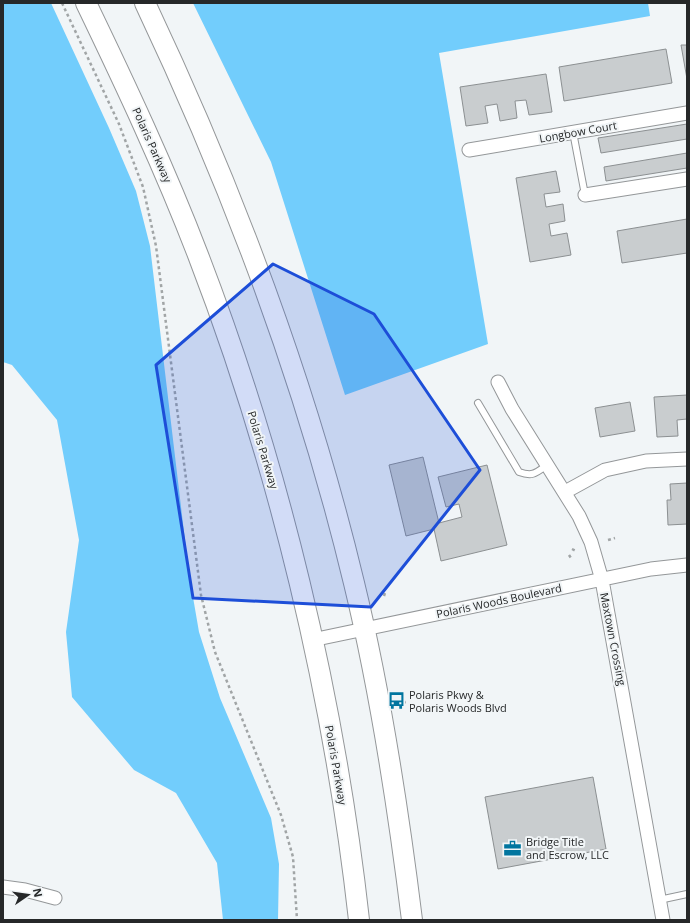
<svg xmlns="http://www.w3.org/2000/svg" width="690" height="923" viewBox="0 0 690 923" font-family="'Open Sans',sans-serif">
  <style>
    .forest { fill: #72cdfc }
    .building { fill: #c9cdcf; stroke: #8c9092 }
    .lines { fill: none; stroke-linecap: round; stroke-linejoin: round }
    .service-casing { stroke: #949799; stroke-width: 8 }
    .minor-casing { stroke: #949799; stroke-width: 15 }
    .primary-casing { stroke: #949799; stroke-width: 22 }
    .path { stroke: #a1a5a6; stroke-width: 2.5; stroke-dasharray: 3 3; stroke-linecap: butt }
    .service { stroke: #fff; stroke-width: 6 }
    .minor { stroke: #fff; stroke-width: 13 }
    .primary { stroke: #fff; stroke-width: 20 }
    .marked { fill: #1d4ed8; fill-opacity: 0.2; stroke: #1d4ed8; stroke-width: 3; stroke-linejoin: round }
    .labels { text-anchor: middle; stroke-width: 4; stroke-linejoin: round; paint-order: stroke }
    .street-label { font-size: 11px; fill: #262829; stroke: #f1f5f7 }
    .poi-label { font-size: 11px; fill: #262829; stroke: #f1f5f7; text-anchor: start }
  </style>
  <rect width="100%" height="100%" fill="#f1f5f7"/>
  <!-- forest -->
  <path class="forest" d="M3,3H51L109,128L136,191L150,246L189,574L199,632L220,698L271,818L279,864L278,920H223L217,863L176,793L134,770L72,697L66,632L79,540L57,420L12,365L3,362Z
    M193,3H648L650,16L439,53L488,344L345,395L271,162Z"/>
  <!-- building -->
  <path class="building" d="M681,45H687V79Z
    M666,49L672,83L564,101L559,67Z
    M546,74L552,112L529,115L526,100L515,101L517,118L500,121L497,104L485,106L488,123L466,126L460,87Z
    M687,124V139L601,153L598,138Z
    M687,153V168L606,181L604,167Z
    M556,171L560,192L544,194L546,207L563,204L565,221L549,224L551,236L567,233L571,255L530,262L516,178Z
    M687,219V253L622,263L617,231Z
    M687,395V419L677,420L678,436L657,437L654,397Z
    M630,402L635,431L600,437L595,408Z
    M423,457L439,523L462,517L459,504L446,507L438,477L487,465L507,545L441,561L434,529L406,536L389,465Z
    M687,483V524L668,525L667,500H671L670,484Z
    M593,777L606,849L498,869L485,797Z"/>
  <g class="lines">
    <defs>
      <path id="service" d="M573,132L585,195
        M478,403L519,472C533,477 536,473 547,465
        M659,900L687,894"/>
      <path id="minor" d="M469,150L687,113
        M585,195L687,179
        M498,382L512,409L579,516L591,542L602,580L663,920
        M565,492L605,470L646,461L687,459
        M312,640L651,569L687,565
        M3,887L25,890L55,898"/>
      <path id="primary" d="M86,3C126,86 165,169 198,255C279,465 334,696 359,920
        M145,3C233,189 306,383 354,583C381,694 398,807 412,920"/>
    </defs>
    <!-- service casing -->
    <use href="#service" class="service-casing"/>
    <!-- minor casing -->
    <use href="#minor" class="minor-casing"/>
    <!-- primary casing -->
    <use href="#primary" class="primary-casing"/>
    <!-- path -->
    <path class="path" d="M62,3L119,124L143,187L156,246L201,595L215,652L281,815L293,857L297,920
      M608,540L615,538
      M572,549L576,551
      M569,555L571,558
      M384,596L385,593
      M397,704L406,702"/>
    <!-- service -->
    <use href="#service" class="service"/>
    <!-- minor -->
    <use href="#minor" class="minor"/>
    <!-- primary -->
    <use href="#primary" class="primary"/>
  </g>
  <!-- marked area -->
  <path class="marked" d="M273,264L374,314L480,470L371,607L193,598L156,365Z"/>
  <!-- icons -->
  <defs>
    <symbol id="bus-bare" viewBox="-9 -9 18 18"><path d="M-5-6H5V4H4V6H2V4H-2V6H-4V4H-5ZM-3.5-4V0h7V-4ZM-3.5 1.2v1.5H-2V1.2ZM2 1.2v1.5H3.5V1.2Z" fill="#01759f" stroke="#f1f5f7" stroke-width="2.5" paint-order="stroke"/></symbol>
    <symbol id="office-bare" viewBox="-9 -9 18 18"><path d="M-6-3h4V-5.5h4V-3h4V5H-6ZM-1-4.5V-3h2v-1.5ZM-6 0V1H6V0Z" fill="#01759f" stroke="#f1f5f7" stroke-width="2.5" paint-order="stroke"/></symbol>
  </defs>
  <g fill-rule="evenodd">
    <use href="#bus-bare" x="384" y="688" width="25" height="25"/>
    <use href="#office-bare" x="500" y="836" width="25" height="25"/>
  </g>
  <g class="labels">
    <!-- street labels -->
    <g class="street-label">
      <text transform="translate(578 132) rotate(-10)" y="4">Longbow Court</text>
      <text transform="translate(152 145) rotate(66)" y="4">Polaris Parkway</text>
      <text transform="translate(263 450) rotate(73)" y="4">Polaris Parkway</text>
      <text transform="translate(499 601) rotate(-12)" y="4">Polaris Woods Boulevard</text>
      <text transform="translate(613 639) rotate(79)" y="4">Maxtown Crossing</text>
      <text transform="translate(336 765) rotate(80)" y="4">Polaris Parkway</text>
    </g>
    <!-- poi labels -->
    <g class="poi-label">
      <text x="409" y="699">Polaris Pkwy &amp;<tspan x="409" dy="13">Polaris Woods Blvd</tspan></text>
      <text x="526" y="846">Bridge Title<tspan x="526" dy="13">and Escrow, LLC</tspan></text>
    </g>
  </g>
  <!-- border -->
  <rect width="690" height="923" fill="none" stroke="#262829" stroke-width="8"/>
  <!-- north arrow -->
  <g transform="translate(28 895) rotate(77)" stroke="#f1f5f7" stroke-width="3" paint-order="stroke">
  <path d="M0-3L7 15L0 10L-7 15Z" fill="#262829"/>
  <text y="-6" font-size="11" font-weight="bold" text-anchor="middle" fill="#262829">N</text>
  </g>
</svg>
